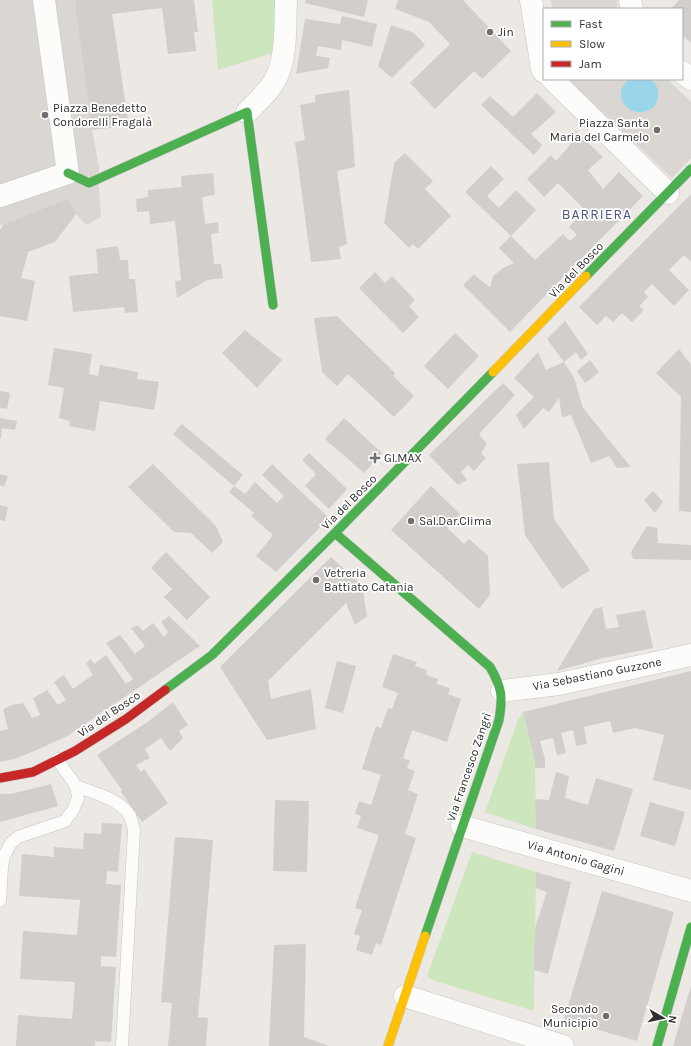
<svg xmlns="http://www.w3.org/2000/svg" width="691" height="1046" viewBox="0 0 691 1046" font-family="Karla,sans-serif">
  <style>
    .green { fill: #cee6be }
    .plaza { fill: #dad6d2 }
    .water { fill: #99d6ec }
    .building { fill: #d1cecb }
    .lines { fill: none; stroke-linecap: round; stroke-linejoin: round }
    .lane-casing { stroke: #c5c4c5; stroke-width: 13 }
    .street-casing { stroke: #c5c4c5; stroke-width: 23 }
    .fast-casing { stroke: #c5c4c5; stroke-width: 10 }
    .slow-casing { stroke: #c5c4c5; stroke-width: 10 }
    .jam-casing { stroke: #c5c4c5; stroke-width: 10 }
    .lane { stroke: #fcfcfb; stroke-width: 12 }
    .street { stroke: #fcfcfb; stroke-width: 22 }
    .fast { stroke: #4caf50; stroke-width: 9 }
    .slow { stroke: #ffc107; stroke-width: 9 }
    .jam { stroke: #c62828; stroke-width: 9 }
    .poi-dot { fill: #706f6e; stroke: #fff; stroke-width: 1.5 }
    .labels { text-anchor: middle; stroke-width: 3.5; stroke-linejoin: round; paint-order: stroke }
    .poi-label { font-size: 12px; fill: #2e2e2e; stroke: #fff; text-anchor: start }
    .street-label { font-size: 12px; fill: #2e2e2e; stroke: #fff }
    .quarter-label { font-size: 14px; letter-spacing: 1px; fill: #4d5680; stroke: #fff }
  </style>
  <rect width="100%" height="100%" fill="#ece8e4"/>
  <!-- green -->
  <path class="green" d="M212,0H280L276,52L218,70Z
    M523,712L535,762L536,829L485,812L518,720Z
    M472,852L536,872L534,1011L432,980L427,976Z"/>
  <!-- plaza -->
  <path class="plaza" d="M0,0H75L92,130L99,167V189L101,217L86,225L76,214L69,198L4,224L0,225Z
    M551,0H617L618,9H552Z
    M568,79H667L691,102V158L672,178Z"/>
  <!-- water -->
  <path class="water" d="M630,79H650C657,84 659,90 658,98C657,103 654,108 649,110C637,117 619,107 621,92C622,86 626,82 630,79Z"/>
  <!-- building -->
  <path class="building" d="M76,0H194L198,32H194L196,51L168,54L162,8L112,14L128,120L110,128L92,130L75,3Z
    M306,0H368L364,17L305,3Z
    M398,0H463L511,51L482,79L474,71L435,109L410,83L450,44L429,22L395,9Z
    M679,0H691V43L682,35V9H671Z
    M342,16L377,24L372,47L342,40L341,50L318,46L316,56L330,58L328,68L296,74L305,19L340,24Z
    M391,25L414,33L425,45L392,78L378,66Z
    M349,90L355,167L337,171L347,244L339,247L341,259L311,262L295,142L305,140L300,105L315,102V95Z
    M537,93L556,112L531,134L542,145L534,155L481,105L490,96L513,117Z
    M575,130L603,157L588,170L603,189L619,172L643,196L566,274L510,332L463,285L474,274L490,288L493,276L503,268L514,263L499,248L511,236L465,192L491,166L504,179L487,196L499,208L516,190L536,210L511,236L535,260L563,234L570,241L577,235L569,227L585,210L558,183L544,197L527,179L551,155L556,161L570,145Z
    M405,153L433,181L425,189L451,216L418,249L413,244L409,248L384,223L394,163Z
    M213,173L215,195L202,197L205,224L218,222L219,233L211,234L214,264H221L223,278L207,280L177,298L175,281L181,280L175,221L150,224L149,211L137,212L136,199L148,197V190L182,187L181,176Z
    M691,194V262L684,255L669,270L689,290L674,306L652,284L644,292L648,297L639,306L644,310L632,322L622,313L613,322L606,316L597,325L579,307Z
    M69,198L76,214L55,242L28,252L21,278L35,281L27,321L0,316V230L4,224Z
    M118,246L120,260H128L129,279H135L138,312L125,313L124,307L73,312L69,276L98,273L96,249Z
    M375,272L385,283L392,276L415,300L409,306L419,317L403,333L359,288Z
    M337,316L395,373L393,376L414,396L394,417L348,374L337,386L322,372L314,318Z
    M565,321L588,354L581,360L576,352L564,362L547,339Z
    M245,330L282,360L257,388L222,353Z
    M455,333L479,356L448,389L424,366Z
    M54,348L92,354L89,374L98,376L100,365L138,372L137,379L159,382L154,410L100,401L95,431L69,426L70,421L59,418L64,388L48,385Z
    M679,349L691,365V512L679,511L681,397L656,373Z
    M538,352L546,370L564,362L574,378L583,408L631,467L617,468L609,456L591,463L571,415L562,417L559,398L549,412L543,408L524,429L516,415L534,397L514,378Z
    M590,360L599,372L585,383L577,371Z
    M503,383L515,395L479,434L487,444L481,453L486,458L474,471L468,465L461,472L467,480L458,485L429,455Z
    M0,391L10,393L7,409L0,408Z
    M0,418L17,421L15,430L2,428L1,438H0Z
    M344,418L382,453L364,473L325,439Z
    M182,424L243,475L234,486L173,434Z
    M309,453L347,489L329,509L305,486L316,474L302,460Z
    M549,462L554,519L590,570L562,589L525,535L517,464Z
    M153,464L216,526L223,542L212,553L191,533L174,532L128,487Z
    M272,464L329,518L276,572L256,556L273,535L251,516L254,513L229,492L234,486L245,494L255,482L277,503L284,496L262,475Z
    M0,474L8,476L4,487L0,485Z
    M431,486L460,514L447,528L464,544L469,539L488,556L490,595L479,609L391,530Z
    M653,491L663,502L655,513L644,500Z
    M0,505L8,507L5,521L0,520Z
    M647,526L657,528L658,543L691,545V560L633,559L631,552Z
    M166,552L210,597L187,620L164,597L172,589L151,568Z
    M331,557L362,585L367,616L355,625L346,603L268,681L271,699L311,689L316,729L267,740L220,667Z
    M602,607L606,629L619,627L616,615L645,610L653,648L603,658L557,671L594,609Z
    M169,616L200,646L67,736L37,750L14,759L0,762V731L8,729L3,709L12,705L23,703L32,718L40,715L33,698L47,690L58,705L66,700L54,682L64,675L73,689L93,675L86,663L91,659L94,664L106,655L126,684L133,679L106,643L120,635L135,654L145,646L131,628L138,625L143,631L153,623L164,637L168,632L161,622Z
    M393,654L417,662L415,666L427,670L426,675L438,679L436,684L450,688L448,694L461,699L447,742L412,730L403,758L410,761L407,768L415,771L408,790L418,794L405,834L416,838L381,945L376,943L372,955L356,950L360,936L354,934L362,910L355,908L379,835L357,828L361,816L355,814L359,801L371,805L381,775L362,769L376,726L381,728L388,708L392,709L398,693L382,687Z
    M337,661L356,666L343,713L325,708Z
    M691,671V790L653,780L664,735L635,728L613,733L610,721L584,727L587,744L576,746L573,730L561,733L566,753L557,755L553,738L540,741L545,759V768H535V762L523,712Z
    M173,702L188,725L179,731L183,738L170,751L161,738L145,749L150,758L136,765L141,772L144,769L168,803L142,822L121,792L122,790L97,755L149,721Z
    M556,772L569,776L565,798L588,805L596,778L633,789L614,851L536,829L535,799L549,800Z
    M51,784L58,806L0,822V794H11Z
    M275,800L309,801L307,872L273,871Z
    M650,802L685,812L675,846L640,836Z
    M102,823L122,824L118,872L107,871L106,884L121,885L116,957L101,956V966L116,967L111,1042L95,1041V1046H16L18,1015L72,1019L75,982L20,979L23,931L77,935L80,900L19,896L22,854L54,857V847L83,849L84,833L101,834Z
    M175,837L213,840L198,1017L208,1018L206,1046H168L172,1003L161,1002Z
    M536,872L571,882L548,974L534,970L535,928L547,892L536,888Z
    M602,891L674,912L637,1041L564,1020Z
    M306,944L304,1037L329,1046H269L274,945Z
    M691,986V1046H673Z"/>
  <g class="lines">
    <defs>
      <path id="lane" d="M76,786C93,793 121,799 130,816C132,821 133,825 134,831L122,1046
        M0,901L2,867L4,856L11,843L18,837L65,821L73,810L78,798L76,786L57,759"/>
      <path id="street" d="M531,0L542,69L544,72
        M630,0L632,9
        M682,72L691,79
        M552,79L668,193
        M247,112C258,101 271,90 277,76C287,55 285,23 286,0
        M0,196L68,173L44,0
        M502,691L559,684L691,655
        M462,826L691,891
        M405,996L563,1046"/>
      <path id="fast" d="M68,173L89,183L247,112L273,305
        M586,276L691,169
        M335,533L490,667C502,688 503,696 499,720L425,936
        M165,690L212,655L335,533L493,372
        M657,1046L691,927"/>
      <path id="slow" d="M493,372L586,276
        M388,1046L425,936"/>
      <path id="jam" d="M0,778L33,772L75,751L126,719L165,690"/>
    </defs>
    <!-- lane casing -->
    <use href="#lane" class="lane-casing"/>
    <!-- street casing -->
    <use href="#street" class="street-casing"/>
    <!-- fast casing -->
    <use href="#fast" class="fast-casing"/>
    <!-- slow casing -->
    <use href="#slow" class="slow-casing"/>
    <!-- jam casing -->
    <use href="#jam" class="jam-casing"/>
    <!-- lane -->
    <use href="#lane" class="lane"/>
    <!-- street -->
    <use href="#street" class="street"/>
    <!-- fast -->
    <use href="#fast" class="fast"/>
    <!-- slow -->
    <use href="#slow" class="slow"/>
    <!-- jam -->
    <use href="#jam" class="jam"/>
  </g>
  <!-- markers -->
  <g class="poi-dot">
    <circle cx="490" cy="32" r="4"/>
    <circle cx="45" cy="115" r="4"/>
    <circle cx="657" cy="130" r="4"/>
    <path d="M373 452h4v4h4v4h-4v4h-4v-4h-4v-4h4z"/>
    <circle cx="411" cy="521" r="4"/>
    <circle cx="316" cy="580" r="4"/>
    <circle cx="606" cy="1016" r="4"/>
  </g>
  <g class="labels">
    <!-- poi labels -->
    <g class="poi-label">
      <text x="498" y="36">Jin</text>
      <text x="53" y="112">Piazza Benedetto<tspan x="53" dy="14">Condorelli Fragalà</tspan></text>
      <text x="649" y="127" text-anchor="end">Piazza Santa<tspan x="649" dy="14">Maria del Carmelo</tspan></text>
      <text x="384" y="462">GI.MAX</text>
      <text x="419" y="525">Sal.Dar.Clima</text>
      <text x="324" y="577">Vetreria<tspan x="324" dy="14">Battiato Catania</tspan></text>
      <text x="598" y="1013" text-anchor="end">Secondo<tspan x="598" dy="14">Municipio</tspan></text>
    </g>
    <!-- street labels -->
    <g class="street-label">
      <text transform="translate(576 270) rotate(-46)" y="4">Via del Bosco</text>
      <text transform="translate(349 502) rotate(-45)" y="4">Via del Bosco</text>
      <text transform="translate(597 674) rotate(-11)" y="4">Via Sebastiano Guzzone</text>
      <text transform="translate(109 714) rotate(-34)" y="4">Via del Bosco</text>
      <text transform="translate(469 767) rotate(-71)" y="4">Via Francesco Zangrì</text>
      <text transform="translate(576 858) rotate(16)" y="4">Via Antonio Gagini</text>
    </g>
    <!-- quarter labels -->
    <g class="quarter-label">
      <text x="597" y="219">BARRIERA</text>
    </g>
  </g>
  <!-- legend -->
  <rect x="543" y="8" width="140" height="72" fill="#ffffff" stroke="#ababab"/>
  <rect x="551" y="21" width="20" height="6" fill="#4caf50" stroke="#ababab"/>
  <text x="579" y="28" font-size="12" fill="#2e2e2e">Fast</text>
  <rect x="551" y="41" width="20" height="6" fill="#ffc107" stroke="#ababab"/>
  <text x="579" y="48" font-size="12" fill="#2e2e2e">Slow</text>
  <rect x="551" y="61" width="20" height="6" fill="#c62828" stroke="#ababab"/>
  <text x="579" y="68" font-size="12" fill="#2e2e2e">Jam</text>
  <!-- north arrow -->
  <g transform="translate(663 1018) rotate(99)" stroke="#ffffff" stroke-width="3" paint-order="stroke">
  <path d="M0-3L7 15L0 10L-7 15Z" fill="#2e2e2e"/>
  <text y="-6" font-size="11" font-weight="bold" text-anchor="middle" fill="#2e2e2e">N</text>
  </g>
</svg>
